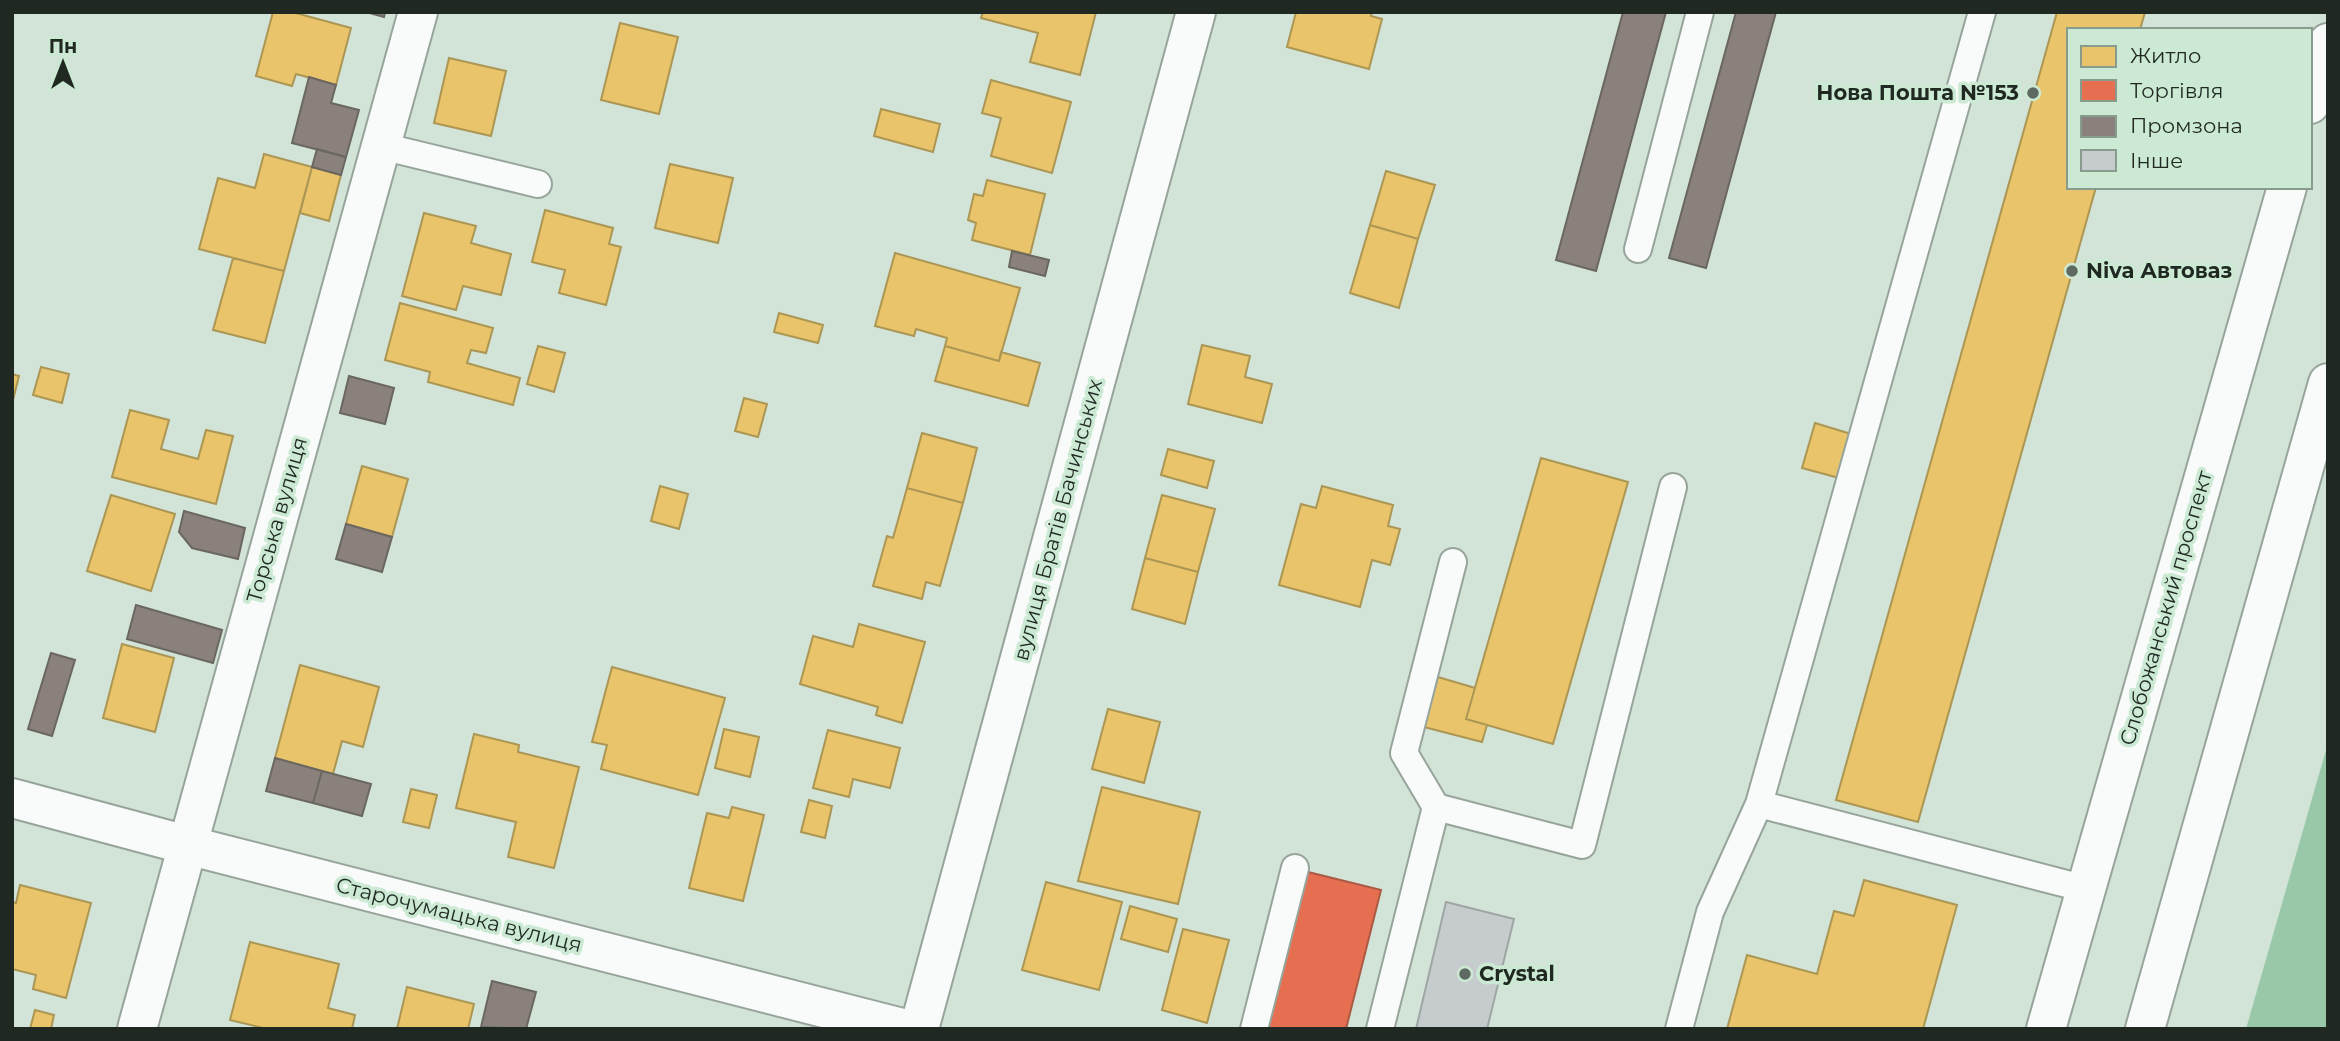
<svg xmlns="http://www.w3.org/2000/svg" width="2340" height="1041" viewBox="0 0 2340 1041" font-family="Montserrat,sans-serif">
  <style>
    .forest { fill: #99c8a9 }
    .homes { fill: #e9c46a; stroke: #ac9654; stroke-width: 2 }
    .shops { fill: #e76f51; stroke: #ab5a43; stroke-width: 2 }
    .industry { fill: #8a817c; stroke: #6a6761; stroke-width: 2 }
    .building { fill: #c6cccd; stroke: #9fa5a5; stroke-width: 2 }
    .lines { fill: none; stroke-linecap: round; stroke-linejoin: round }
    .service-casing { stroke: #97a49b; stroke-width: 30 }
    .minor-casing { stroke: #97a49b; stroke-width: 42 }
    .tertiary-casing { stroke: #97a49b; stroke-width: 42 }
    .primary-casing { stroke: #97a49b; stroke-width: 42 }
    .service { stroke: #f8fbf9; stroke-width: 26 }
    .minor { stroke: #f8fbf9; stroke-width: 38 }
    .tertiary { stroke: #f8fbf9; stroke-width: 38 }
    .primary { stroke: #f8fbf9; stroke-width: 38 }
    .poi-dot { fill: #5e6a61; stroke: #cce9d4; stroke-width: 2.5 }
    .labels { text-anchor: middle; stroke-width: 7; stroke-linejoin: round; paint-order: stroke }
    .poi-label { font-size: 21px; font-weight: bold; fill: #1f2922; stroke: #cce9d4; text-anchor: start }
    .street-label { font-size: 21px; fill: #1f2922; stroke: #cce9d4 }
  </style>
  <rect width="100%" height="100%" fill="#d2e3d7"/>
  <!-- forest -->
  <path class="forest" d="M2328,743V1029H2246Z"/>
  <!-- homes -->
  <path class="homes" d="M273,12H292L351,28L336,85L296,74L292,86L256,76Z
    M983,12H1096L1080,75L1030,62L1038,33L981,18Z
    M1296,12H1372L1371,16L1382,19L1369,69L1287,47Z
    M2057,12H2145L2140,30H2069V187H2096L1918,822L1836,800Z
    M620,23L678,37L659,114L601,100Z
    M449,58L506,71L491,136L434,123Z
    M991,80L1071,102L1052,173L991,156L1001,118L982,113Z
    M881,109L940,124L933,152L874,136Z
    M264,154L312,167L284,271L199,249L218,178L255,188Z
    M670,164L733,178L718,243L655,228Z
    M312,167L341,175L329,221L300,213Z
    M1386,171L1435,185L1418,239L1370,225Z
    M987,180L1045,194L1030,255L972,240L976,223L968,220L974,194L983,196Z
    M545,210L613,228L609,244L621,247L606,305L559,293L565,270L532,262Z
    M424,213L476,226L471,243L511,254L501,295L463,286L456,310L402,296Z
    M1370,225L1418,239L1399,308L1350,293Z
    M895,253L1020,288L999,361L945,346L947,338L916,329L914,336L875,326Z
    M233,258L284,271L265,343L213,330Z
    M400,303L493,328L486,353L471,350L467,363L520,378L513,405L428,382L430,372L385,360Z
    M779,313L823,325L818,343L774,332Z
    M1202,345L1250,356L1245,377L1272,384L1262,423L1188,404Z
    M538,346L565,353L554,392L527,384Z
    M945,346L999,361L1001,352L1040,363L1028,406L935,381Z
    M41,367L69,374L62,403L33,395Z
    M12,374L19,376L12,404Z
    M744,398L767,404L758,437L735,431Z
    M130,410L169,420L161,449L198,459L206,430L233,436L216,504L112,477Z
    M1815,423L1851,434L1839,478L1802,468Z
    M922,433L977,448L963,503L907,488Z
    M1168,449L1214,461L1207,488L1161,475Z
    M1541,458L1628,482L1553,744L1466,719Z
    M362,466L408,479L392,537L346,524Z
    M660,486L688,494L679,529L651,521Z
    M1322,486L1393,505L1388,526L1400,529L1390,565L1372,560L1360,607L1279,585L1301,504L1316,508Z
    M907,488L963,503L940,586L926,582L922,599L873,586L887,536L893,538Z
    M111,495L175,514L151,591L87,571Z
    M1162,495L1215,509L1198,572L1145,558Z
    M1145,558L1198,572L1185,624L1132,609Z
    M859,624L925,642L902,723L876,715L878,707L800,684L813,636L853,647Z
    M122,644L174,658L155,732L103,718Z
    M300,665L379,687L363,747L342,741L333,774L275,758Z
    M612,667L725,698L698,795L601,769L607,745L592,742Z
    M1438,677L1475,688L1466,719L1487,725L1482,742L1424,727Z
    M1108,709L1160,722L1144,783L1092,769Z
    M724,729L759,737L750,777L715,768Z
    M828,730L900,748L890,788L853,779L849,797L813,788Z
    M474,734L519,745L518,752L579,767L554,868L508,857L516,822L456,808Z
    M1102,787L1200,812L1178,904L1078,881Z
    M411,789L437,795L429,828L403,822Z
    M809,800L832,806L825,838L801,832Z
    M732,807L764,815L743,901L689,888L707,813L729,818Z
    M1864,880L1957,905L1923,1029H1727L1747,955L1817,974L1834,911L1854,916Z
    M1046,882L1122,902L1099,990L1022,970Z
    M20,885L91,903L66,998L33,989L36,975L12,969V902L16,903Z
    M1130,906L1177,919L1168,952L1121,939Z
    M1183,929L1229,940L1207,1023L1162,1010Z
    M250,942L339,964L328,1008L355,1015L352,1029H267L230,1020Z
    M407,987L474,1004L468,1029H397Z
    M35,1010L54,1015L51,1029H30Z"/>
  <!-- shops -->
  <path class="shops" d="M1304,871L1381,890L1346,1029H1265Z"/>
  <!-- industry -->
  <path class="industry" d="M366,12H385L384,17Z
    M1623,12H1666L1596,271L1556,260Z
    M1736,12H1776L1706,268L1669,258Z
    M309,77L336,85L331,103L359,110L346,157L292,143Z
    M317,149L346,157L341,175L312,167Z
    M1012,251L1049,260L1045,276L1009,267Z
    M349,376L394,388L385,424L340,413Z
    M184,511L245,528L238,559L192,548L179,532Z
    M346,524L392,537L382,572L336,559Z
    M136,605L222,630L213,663L127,639Z
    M51,653L75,660L52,736L28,729Z
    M275,758L322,771L313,803L266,791Z
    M322,771L371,784L362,816L313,803Z
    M492,981L536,992L526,1029L481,1027Z"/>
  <!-- building -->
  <path class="building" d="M1446,902L1514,919L1487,1029H1416Z"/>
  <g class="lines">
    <defs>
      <path id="service" d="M381,146L538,184
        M1638,249L1700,12
        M1759,804L2086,889
        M1436,807L1582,845L1673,487
        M1254,1029L1295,868
        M1380,1029L1436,807L1404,753L1453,562
        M1679,1029L1710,912L1759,804L1982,12"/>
      <path id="minor" d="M137,1029L418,12
        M919,1029L1196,12"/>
      <path id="tertiary" d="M12,798L187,845L906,1029"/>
      <path id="primary" d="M2310,104L2328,43
        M2046,1029L2287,187
        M2145,1029L2328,383"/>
    </defs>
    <!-- service casing -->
    <use href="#service" class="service-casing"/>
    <!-- minor casing -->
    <use href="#minor" class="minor-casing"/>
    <!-- tertiary casing -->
    <use href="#tertiary" class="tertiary-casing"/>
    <!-- primary casing -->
    <use href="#primary" class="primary-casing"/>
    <!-- service -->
    <use href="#service" class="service"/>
    <!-- minor -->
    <use href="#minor" class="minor"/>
    <!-- tertiary -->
    <use href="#tertiary" class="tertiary"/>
    <!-- primary -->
    <use href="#primary" class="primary"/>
  </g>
  <!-- markers -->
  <g class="poi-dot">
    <circle cx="2033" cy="93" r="7"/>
    <circle cx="2072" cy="271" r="7"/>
    <circle cx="1465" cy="974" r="7"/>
  </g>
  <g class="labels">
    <!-- poi labels -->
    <g class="poi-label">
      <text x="2019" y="100" text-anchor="end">Нова Пошта №153</text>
      <text x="2086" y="278">Niva Автоваз</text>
      <text x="1479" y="981">Crystal</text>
    </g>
    <!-- street labels -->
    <g class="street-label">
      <text transform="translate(277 520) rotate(-74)" y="7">Торська вулиця</text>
      <text transform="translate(1058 520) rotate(-75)" y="7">вулиця Братів Бачинських</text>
      <text transform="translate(2166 608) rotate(-74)" y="7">Слобожанський проспект</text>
      <text transform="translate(459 915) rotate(14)" y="7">Старочумацька вулиця</text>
    </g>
  </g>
  <!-- border -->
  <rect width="2340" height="1041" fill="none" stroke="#1f2922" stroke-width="28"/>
  <!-- legend -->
  <rect x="2067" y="28" width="245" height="161" fill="#cce9d4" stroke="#879c8d" stroke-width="2"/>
  <rect x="2081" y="46" width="35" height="21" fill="#e9c46a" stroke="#879c8d" stroke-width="2"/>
  <text x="2130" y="63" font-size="21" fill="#1f2922">Житло</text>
  <rect x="2081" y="80" width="35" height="21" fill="#e76f51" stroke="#879c8d" stroke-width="2"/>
  <text x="2130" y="98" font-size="21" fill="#1f2922">Торгівля</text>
  <rect x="2081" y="116" width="35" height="21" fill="#8a817c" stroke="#879c8d" stroke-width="2"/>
  <text x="2130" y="133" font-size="21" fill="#1f2922">Промзона</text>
  <rect x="2081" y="150" width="35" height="21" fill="#c6cccd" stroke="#879c8d" stroke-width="2"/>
  <text x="2130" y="168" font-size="21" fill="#1f2922">Інше</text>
  <!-- north arrow -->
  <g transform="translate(63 63)" stroke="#cce9d4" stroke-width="5" paint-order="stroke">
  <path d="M0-5L12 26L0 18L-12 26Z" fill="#1f2922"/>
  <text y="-10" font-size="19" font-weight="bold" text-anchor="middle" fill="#1f2922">Пн</text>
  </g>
</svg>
